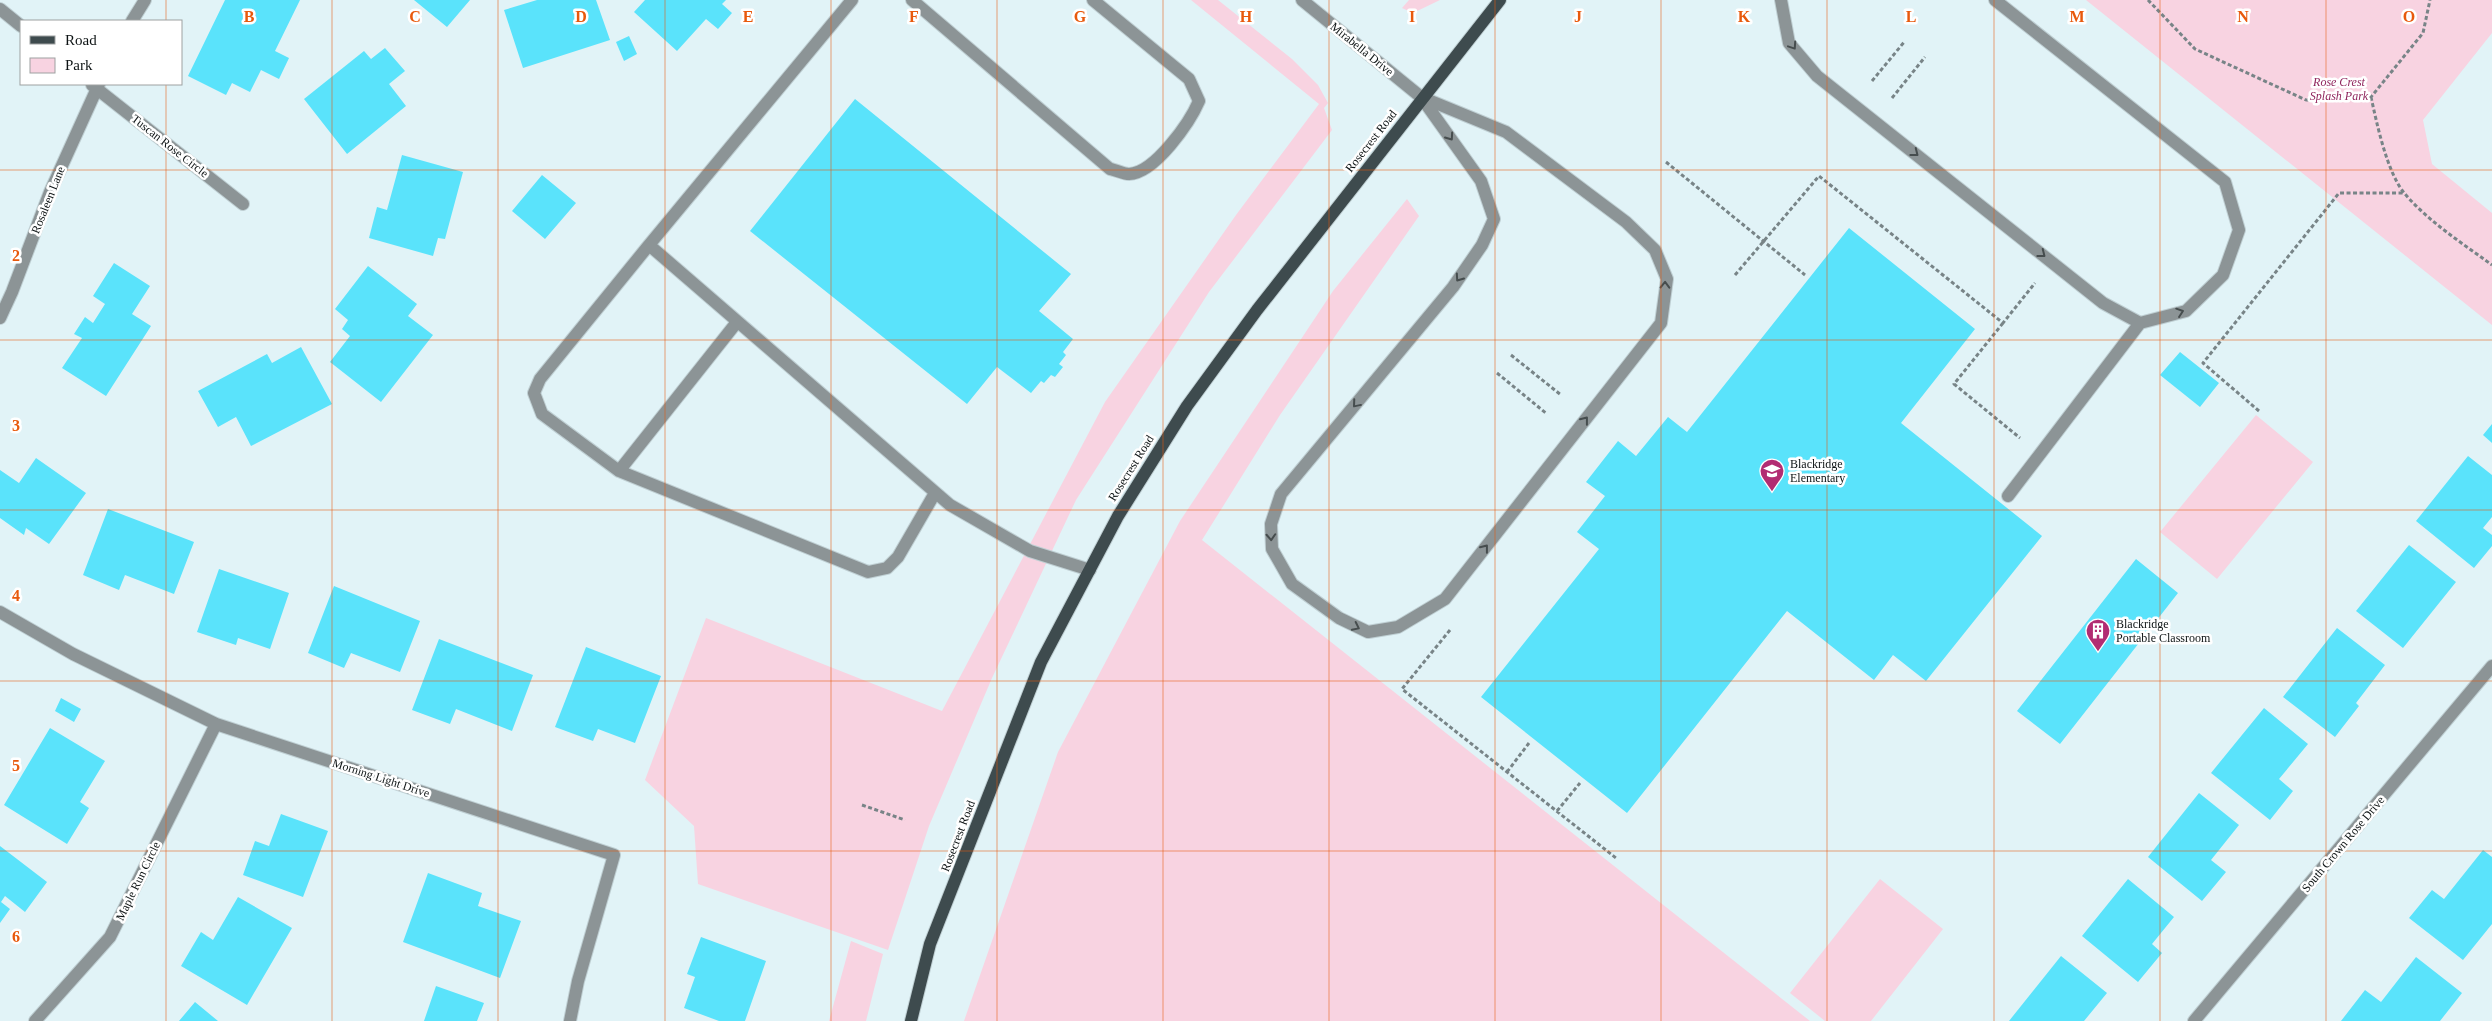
<svg xmlns="http://www.w3.org/2000/svg" width="2492" height="1021" viewBox="0 0 2492 1021" font-family="Georgia,serif">
  <style>
    .green { fill: #f8d3e1 }
    .building { fill: #5ae3fb }
    .lines { fill: none; stroke-linecap: round; stroke-linejoin: round }
    .minor-casing { stroke: #bfcfd3; stroke-width: 14 }
    .major-casing { stroke: #bfcfd3; stroke-width: 14 }
    .path { stroke: #788487; stroke-width: 3; stroke-dasharray: 4 2.5; stroke-linecap: butt }
    .minor { stroke: #8c9496; stroke-width: 12 }
    .major { stroke: #3e4b4e; stroke-width: 12 }
    .oneway { stroke: #464d4e }
    .grid { fill: none; stroke: #e8590c; stroke-width: 1; stroke-opacity: 0.55 }
    .labels { text-anchor: middle; stroke-width: 5; stroke-linejoin: round; paint-order: stroke }
    .street-label { font-size: 12px; fill: #0d1314; stroke: #fff }
    .park-label { font-size: 12px; font-style: italic; fill: #8f245c; stroke: #fff }
    .poi-label { font-size: 12px; fill: #0d1314; stroke: #fff; text-anchor: start }
    .grid-label { font-size: 16px; text-anchor: middle; font-weight: bold; fill: #e8590c; stroke: #fff; stroke-width: 5; stroke-linejoin: round; paint-order: stroke }
  </style>
  <rect width="100%" height="100%" fill="#e1f3f7"/>
  <!-- green -->
  <path class="green" d="M1191,0H1218L1292,59L1318,85L1328,103L1324,108L1332,130L1209,292L1076,500L992,678L929,826L888,950L698,884L694,826L645,780L706,618L942,711L1105,402L1236,215L1319,104Z
    M1409,0H1440L1413,13L1402,8Z
    M2086,0H2492V33L2423,120L2432,164L2492,213V325Z
    M1407,199L1419,216L1280,415L1202,540L1810,1021H964L1058,752L1180,521L1333,291Z
    M2256,415L2313,462L2217,579L2160,532Z
    M1880,879L1943,929L1871,1021H1825L1790,993Z
    M851,941L883,954L866,1021H829Z"/>
  <!-- building -->
  <path class="building" d="M225,0H300L275,51L289,58L279,79L261,70L250,92L232,83L226,95L188,76Z
    M414,0H470L447,27Z
    M537,0H596L610,40L523,68L504,10Z
    M645,0H726L722,4L732,13L718,29L706,19L677,51L634,12Z
    M629,36L637,54L624,61L616,42Z
    M385,48L405,71L389,84L406,106L347,154L304,99L364,51L371,59Z
    M855,99L1071,274L1039,311L1073,339L1063,352L1066,355L1059,364L1063,367L1055,377L1051,375L1044,383L1041,381L1031,393L997,367L967,404L750,231Z
    M402,155L463,172L445,239L438,238L433,256L369,238L377,207L387,210Z
    M542,175L576,203L545,239L512,211Z
    M1849,228L1975,329L1901,423L2042,536L1926,681L1893,655L1874,680L1787,611L1627,813L1481,697L1599,549L1577,532L1605,496L1586,482L1618,441L1636,456L1668,417L1687,432Z
    M114,263L150,286L132,314L151,326L106,396L62,368L82,338L74,334L85,317L93,323L105,304L93,296Z
    M368,266L417,304L408,316L433,335L381,402L330,362L350,336L342,329L348,320L335,309Z
    M301,347L332,404L251,446L236,417L218,427L198,391L267,354L272,363Z
    M2180,352L2219,383L2200,407L2160,375Z
    M2492,424V443L2483,435Z
    M2468,456L2492,475V517L2483,528L2492,535V546L2474,568L2416,521Z
    M36,458L86,493L49,544L26,528L24,535L0,518V470L19,483Z
    M108,509L194,542L174,594L125,575L119,590L83,575Z
    M2409,545L2456,582L2403,648L2356,611Z
    M2136,559L2178,593L2060,744L2017,711Z
    M219,569L289,593L270,649L238,638L236,645L197,632Z
    M334,586L420,621L400,672L351,653L344,668L308,653Z
    M2337,628L2385,665L2356,703L2359,706L2335,737L2283,697Z
    M439,639L533,675L512,731L456,709L450,724L412,710Z
    M586,647L661,676L635,743L598,729L593,741L555,727Z
    M61,698L81,709L74,722L55,711Z
    M2264,708L2308,744L2279,779L2293,791L2270,820L2211,773Z
    M50,728L105,761L80,802L89,808L67,844L4,805Z
    M2199,793L2239,825L2211,860L2226,872L2202,901L2148,857Z
    M281,814L328,831L303,897L243,875L255,841L269,846Z
    M0,846L47,882L25,912L5,896L1,902L10,909L0,923Z
    M2483,850L2492,857V924L2463,960L2409,918L2432,890L2444,899Z
    M428,873L482,893L478,906L521,921L500,978L403,942Z
    M2128,879L2174,917L2152,944L2162,953L2138,982L2082,936Z
    M238,897L292,928L247,1005L181,966L201,932L213,940Z
    M701,937L766,961L745,1021H719L684,1008L695,977L687,974Z
    M2061,956L2107,993L2084,1021H2009Z
    M2416,957L2462,993L2440,1021H2341L2365,990L2381,1002Z
    M436,986L484,1003L477,1021H424Z
    M195,1002L218,1021H179Z"/>
  <g class="lines">
    <defs>
      <path id="minor" d="M852,0L649,245L950,505L1030,551L1090,570
        M912,0L1110,169C1116,170 1124,174 1129,174C1155,173 1190,122 1199,101L1189,79L1093,0
        M1302,0L1421,97L1481,181L1494,219L1482,245L1453,287L1281,494L1271,524L1272,549L1292,584L1339,618L1368,632L1398,627L1445,599L1661,323L1667,279L1655,250L1626,222L1506,132L1421,97
        M1781,0L1789,43L1817,76L2103,303L2140,323L2186,311L2223,275L2239,230L2225,182L1995,0
        M0,9L21,26
        M132,21L145,0
        M92,85L243,204
        M649,245L540,379L534,393L542,414L619,471L868,572L887,568L898,557L935,493
        M0,318L12,292L50,192L99,84
        M619,471L737,322
        M2008,496L2140,323
        M0,612L73,654L216,724L614,855L578,981L570,1021
        M35,1021L110,937L216,724
        M2194,1021L2492,666"/>
      <path id="major" d="M911,1021L930,944L1041,662L1118,516L1187,406L1257,310L1500,0"/>
    </defs>
    <!-- minor casing -->
    <use href="#minor" class="minor-casing"/>
    <!-- major casing -->
    <use href="#major" class="major-casing"/>
    <!-- path -->
    <path class="path" d="M2148,0L2195,49L2306,100L2371,97L2423,33L2430,0
      M1872,81L1905,41
      M2371,97C2377,124 2387,173 2405,194C2429,222 2462,243 2492,265
      M1892,98L1925,57
      M1666,162L1805,275
      M1735,275L1819,176L2003,323L2035,283
      M2003,323L1954,384L2020,438
      M1511,355L1561,395
      M1497,373L1547,414
      M2259,411L2203,363L2339,193H2404
      M1450,630L1402,689L1616,858
      M1507,772L1529,743
      M862,805L905,820
      M1557,811L1580,783"/>
    <!-- minor -->
    <use href="#minor" class="minor"/>
    <!-- major -->
    <use href="#major" class="major"/>
  </g>
  <!-- one-way arrows -->
  <defs><path id="oneway-chevron" d="M-2-3.5L2.5 0L-2 3.5" fill="none" stroke-width="1.6" stroke-linecap="round" stroke-linejoin="round" transform="scale(1.25)"/></defs>
  <g class="oneway">
    <use href="#oneway-chevron" transform="translate(1793 46) rotate(56)"/>
    <use href="#oneway-chevron" transform="translate(1450 137) rotate(55)"/>
    <use href="#oneway-chevron" transform="translate(1915 153) rotate(38)"/>
    <use href="#oneway-chevron" transform="translate(2042 254) rotate(38)"/>
    <use href="#oneway-chevron" transform="translate(1459 278) rotate(125)"/>
    <use href="#oneway-chevron" transform="translate(1665 285) rotate(-89)"/>
    <use href="#oneway-chevron" transform="translate(2180 312) rotate(-19)"/>
    <use href="#oneway-chevron" transform="translate(1356 404) rotate(130)"/>
    <use href="#oneway-chevron" transform="translate(1585 420) rotate(-52)"/>
    <use href="#oneway-chevron" transform="translate(1271 537) rotate(87)"/>
    <use href="#oneway-chevron" transform="translate(1485 548) rotate(-52)"/>
    <use href="#oneway-chevron" transform="translate(1356 627) rotate(26)"/>
  </g>
  <!-- grid -->
  <path class="grid" d="M166,0V21M332,0V1021M498,0V1021M665,0V1021M831,0V1021M997,0V1021M1163,0V1021M1329,0V1021M1495,0V1021M1661,0V1021M1827,0V1021M1994,0V1021M2160,0V1021M2326,0V1021M166,84V1021M0,170H2492M0,340H2492M0,510H2492M0,681H2492M0,851H2492"/>
  <!-- icons -->
  <defs>
    <symbol id="school-pin" viewBox="-11 -11 22 30"><path d="M0 17L-7.5 6A9.5 9.5 0 1 1 7.5 6Z" fill="#b22c72" stroke="#fff"/><path d="M0-5L7-2L0 1L-7-2ZM-4 1L0 2.5L4 1V4Q0 6-4 4Z" fill="#fff"/></symbol>
    <symbol id="building-pin" viewBox="-11 -11 22 30"><path d="M0 17L-7.5 6A9.5 9.5 0 1 1 7.5 6Z" fill="#b22c72" stroke="#fff"/><path d="M-4-6H4V6H1V3H-1V6H-4ZM-2.5-4.3h1.7v1.8h-1.7ZM.8-4.3h1.7v1.8H.8ZM-2.5-1h1.7V.8h-1.7ZM.8-1h1.7V.8H.8Z" fill="#fff"/></symbol>
  </defs>
  <g fill-rule="evenodd">
    <use href="#school-pin" x="1758" y="457" width="28" height="38"/>
    <use href="#building-pin" x="2084" y="617" width="28" height="38"/>
  </g>
  <g class="labels">
    <!-- street labels -->
    <g class="street-label">
      <text transform="translate(1362 49) rotate(39)" y="4">Mirabella Drive</text>
      <text transform="translate(1371 141) rotate(-52)" y="4">Rosecrest Road</text>
      <text transform="translate(170 146) rotate(38)" y="4">Tuscan Rose Circle</text>
      <text transform="translate(48 200) rotate(-68)" y="4">Rosaleen Lane</text>
      <text transform="translate(1131 468) rotate(-58)" y="4">Rosecrest Road</text>
      <text transform="translate(381 778) rotate(18)" y="4">Morning Light Drive</text>
      <text transform="translate(958 836) rotate(-69)" y="4">Rosecrest Road</text>
      <text transform="translate(2343 844) rotate(-50)" y="4">South Crown Rose Drive</text>
      <text transform="translate(138 881) rotate(-64)" y="4">Maple Run Circle</text>
    </g>
    <!-- park labels -->
    <g class="park-label">
      <text x="2339" y="86">Rose Crest<tspan x="2339" dy="14">Splash Park</tspan></text>
    </g>
    <!-- poi labels -->
    <g class="poi-label">
      <text x="1790" y="468">Blackridge<tspan x="1790" dy="14">Elementary</tspan></text>
      <text x="2116" y="628">Blackridge<tspan x="2116" dy="14">Portable Classroom</tspan></text>
    </g>
  </g>
  <g class="grid-label">
    <text x="249" y="22">B</text>
    <text x="415" y="22">C</text>
    <text x="581" y="22">D</text>
    <text x="748" y="22">E</text>
    <text x="914" y="22">F</text>
    <text x="1080" y="22">G</text>
    <text x="1246" y="22">H</text>
    <text x="1412" y="22">I</text>
    <text x="1578" y="22">J</text>
    <text x="1744" y="22">K</text>
    <text x="1911" y="22">L</text>
    <text x="2077" y="22">M</text>
    <text x="2243" y="22">N</text>
    <text x="2409" y="22">O</text>
    <text x="16" y="261">2</text>
    <text x="16" y="431">3</text>
    <text x="16" y="601">4</text>
    <text x="16" y="771">5</text>
    <text x="16" y="942">6</text>
  </g>
  <!-- legend -->
  <rect x="20" y="20" width="162" height="65" fill="#ffffff" stroke="#9ea1a1"/>
  <rect x="30" y="36" width="25" height="8" fill="#3e4b4e" stroke="#9ea1a1"/>
  <text x="65" y="45" font-size="15" fill="#0d1314">Road</text>
  <rect x="30" y="58" width="25" height="15" fill="#f8d3e1" stroke="#9ea1a1"/>
  <text x="65" y="70" font-size="15" fill="#0d1314">Park</text>
</svg>
